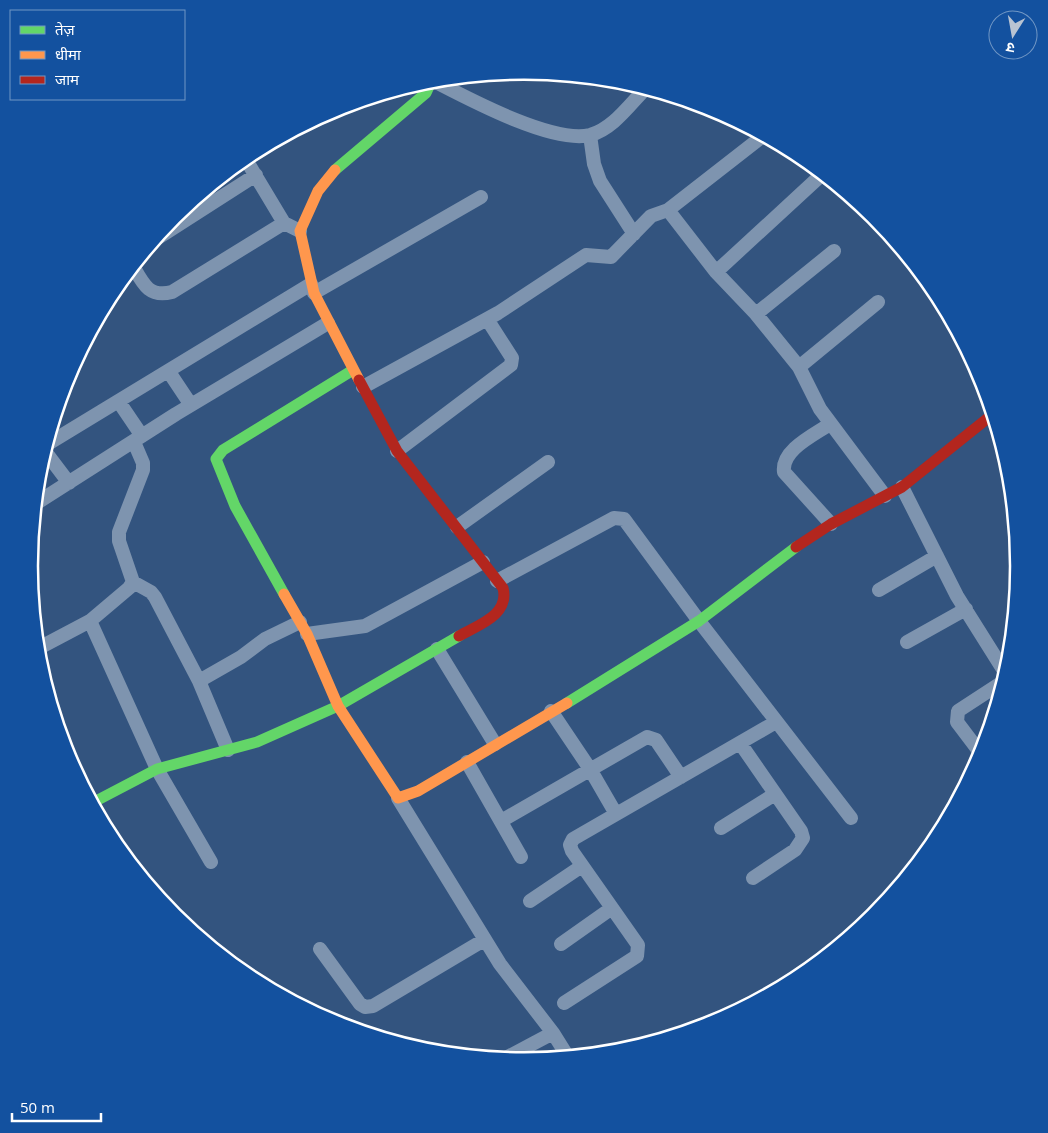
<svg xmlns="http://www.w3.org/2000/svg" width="1048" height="1133" viewBox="0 0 1048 1133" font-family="'Open Sans','Noto Sans Devanagari',sans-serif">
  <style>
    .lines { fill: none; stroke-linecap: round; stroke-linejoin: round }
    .street { stroke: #7e94af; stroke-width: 14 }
    .fast { stroke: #63d668; stroke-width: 11 }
    .slow { stroke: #ff974d; stroke-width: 11 }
    .jam { stroke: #b3261e; stroke-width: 11 }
    .rim { fill: none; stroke: #fff; stroke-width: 2.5 }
  </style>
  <rect width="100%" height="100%" fill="#33547f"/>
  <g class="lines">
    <!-- street -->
    <path class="street" d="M432,80C467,98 552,144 590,135C613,129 630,104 646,88
      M590,135L594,164L600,181L634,234
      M763,136L668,210L716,272L756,314L799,367L820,409L885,496
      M245,158L284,223
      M156,239L256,175
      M133,266C143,284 149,298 172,292L284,223L300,231
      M716,272L817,179
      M314,293L481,197
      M756,314L834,251
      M799,367L878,302
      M169,372L191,405
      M363,387L498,313L586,255L611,257L651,216L668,210
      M119,402L142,436
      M830,424C814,435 781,450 784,472L831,524
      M46,445L311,284
      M44,450L69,483
      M397,451L511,365L512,358L487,319
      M902,487L957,596L1006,674
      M35,504L176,414L328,323
      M457,527L548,462
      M497,581L614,518L624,519L699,621L851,818
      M133,582L151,592L155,597L199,681L228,750
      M879,590L937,556
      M90,621L157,769L211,862
      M307,634L365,626L483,562
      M907,642L966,609
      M37,649L90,621L129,588L133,582L119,541V532L143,470V463L134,442
      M437,649L495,744
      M199,681L241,657L265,639L300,622
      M551,711L590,769L616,814
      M740,743L801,831L803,838L795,850L753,878
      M982,755L957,722L958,711L1004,681
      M467,762L521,857
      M398,798L500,964L553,1033L568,1057
      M501,821L647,737L656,740L681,777
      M721,828L775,794
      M530,901L582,866
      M561,944L612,908
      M320,949L360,1004L365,1007L373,1006L484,940
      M564,1003L637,956L638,945L572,851L570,845L573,839L776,722
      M502,1060L553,1033"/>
    <!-- fast -->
    <path class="fast" d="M335,170L426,93L432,80
      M284,594L235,506L216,459L223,450L353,370
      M567,703L699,621L796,547
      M92,803L157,769L257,742L338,706L459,636"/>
    <!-- slow -->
    <path class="slow" d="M335,170L318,191L300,231L314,293L359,380
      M284,594L307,634L338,706L398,798L418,791L567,703"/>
    <!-- jam -->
    <path class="jam" d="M359,380L397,451L503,588C510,615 478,625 459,636
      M796,547L831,524L902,487L993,414"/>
  </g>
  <!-- crop -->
  <path d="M0 0H1048V1133H0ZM38 566a486 486 0 1 1 972 0a486 486 0 1 1-972 0Z" fill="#13519f" fill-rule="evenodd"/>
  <path class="rim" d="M38 566a486 486 0 1 1 972 0a486 486 0 1 1-972 0Z"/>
  <!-- legend -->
  <rect x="10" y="10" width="175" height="90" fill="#13519f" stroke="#7197c5"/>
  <rect x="20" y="26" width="25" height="8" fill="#63d668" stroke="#7197c5"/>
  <text x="55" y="35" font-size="15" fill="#ffffff">तेज़</text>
  <rect x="20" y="51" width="25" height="8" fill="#ff974d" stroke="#7197c5"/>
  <text x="55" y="60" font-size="15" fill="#ffffff">धीमा</text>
  <rect x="20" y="76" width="25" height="8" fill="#b3261e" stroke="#7197c5"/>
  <text x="55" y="85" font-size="15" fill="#ffffff">जाम</text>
  <!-- north arrow -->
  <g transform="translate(1013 35) rotate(191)"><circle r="24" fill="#13519f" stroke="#7197c5"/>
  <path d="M0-4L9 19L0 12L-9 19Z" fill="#b8c3d2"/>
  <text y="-8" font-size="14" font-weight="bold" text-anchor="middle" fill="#ffffff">उ</text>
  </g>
  <!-- scale -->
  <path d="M12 1113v8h89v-8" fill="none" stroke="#ffffff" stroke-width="2.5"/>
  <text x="20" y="1113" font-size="15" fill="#ffffff" stroke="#13519f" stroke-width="4" paint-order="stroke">50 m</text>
</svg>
